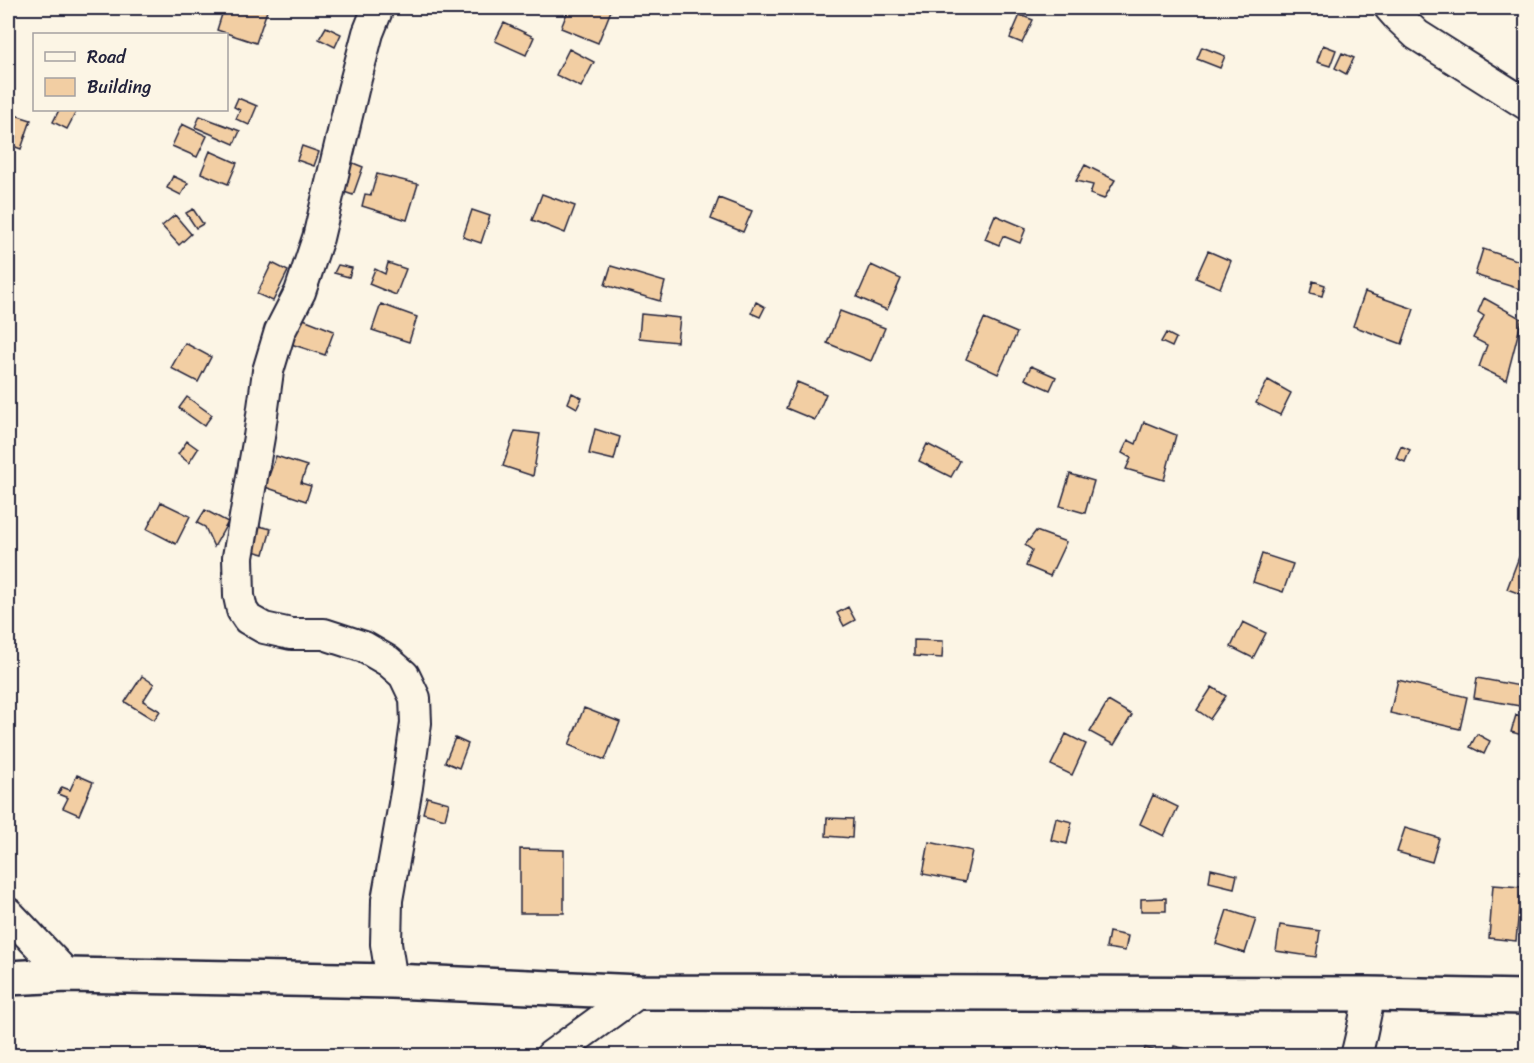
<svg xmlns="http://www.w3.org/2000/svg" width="1534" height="1063" viewBox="0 0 1534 1063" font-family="Sriracha,sans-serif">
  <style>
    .building { fill: #f2cea3; stroke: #22223b; stroke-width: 1.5 }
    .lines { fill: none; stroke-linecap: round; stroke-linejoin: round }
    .street-casing { stroke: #22223b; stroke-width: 34 }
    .secondary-casing { stroke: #22223b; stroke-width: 38 }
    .street { stroke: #fcf5e5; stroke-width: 30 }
    .secondary { stroke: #fcf5e5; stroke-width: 33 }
  </style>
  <rect width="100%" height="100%" fill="#fcf5e5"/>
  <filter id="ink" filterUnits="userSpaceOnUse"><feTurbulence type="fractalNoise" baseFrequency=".0167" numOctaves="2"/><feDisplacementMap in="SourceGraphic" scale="12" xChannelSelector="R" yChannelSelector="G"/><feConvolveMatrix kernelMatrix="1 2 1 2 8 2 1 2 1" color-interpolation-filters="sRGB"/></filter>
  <g filter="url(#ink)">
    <!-- building -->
    <path class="building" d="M224,8H268L256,43L217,30Z
      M569,8H612L598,43L561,28Z
      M1020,15L1033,20L1022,43L1010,38Z
      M504,23L534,37L526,55L495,41Z
      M326,27L341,34L335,47L319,39Z
      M1323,45L1336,50L1330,66L1317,62Z
      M1202,47L1225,56L1220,68L1197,59Z
      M569,49L594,62L581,87L556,75Z
      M1342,53L1354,58L1346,74L1335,68Z
      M238,98L257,106L249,125L236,119L240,110L234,107Z
      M59,110H77L67,129L53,122Z
      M12,114L31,120L21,149L13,146L16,136L8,133V128Z
      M200,116L240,131L234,144L195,127Z
      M182,124L207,136L197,157L172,146Z
      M302,146L319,152L314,166L297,160Z
      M210,151L237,163L228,184L201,173Z
      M348,161L363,167L353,195L338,190Z
      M1085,165L1115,180L1104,199L1090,194L1093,185L1076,181Z
      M377,174L418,184L407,220L362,206L365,194L371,195Z
      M173,176L188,183L181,195L167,188Z
      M542,194L575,206L565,233L532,220Z
      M719,198L752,211L743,232L711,219Z
      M193,209L203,224L196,228L186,213Z
      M472,210L490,216L481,243L463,237Z
      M175,215L191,234L179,245L162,226Z
      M995,215L1026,228L1020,243L1003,236L999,245L985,239Z
      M1483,249L1526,263V291L1475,275Z
      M1208,251L1231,261L1220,288L1196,278Z
      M272,263L288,271L273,301L257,294Z
      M388,263L406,269L396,295L369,284L375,269L385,274Z
      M338,265L352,268L349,277L334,273Z
      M871,265L901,279L887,310L857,297Z
      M611,266L665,282L660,301L605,285Z
      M1313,281L1325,285L1322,296L1310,293Z
      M1365,292L1414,309L1402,344L1353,326Z
      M1484,298L1522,319L1506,380L1479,367L1487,345L1473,338L1484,316L1478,312Z
      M756,302L765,307L760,317L751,313Z
      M381,304L417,317L409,342L372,330Z
      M840,311L885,328L871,361L827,343Z
      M641,314L680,318L677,342L639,338Z
      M301,318L334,331L325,355L291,344Z
      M984,319L1017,333L998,374L966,359Z
      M1166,333L1176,338L1172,347L1161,342Z
      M185,343L211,357L198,382L171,368Z
      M1031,366L1056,377L1050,390L1025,379Z
      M1268,380L1291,393L1280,415L1256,403Z
      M797,382L826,394L815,420L786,408Z
      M572,393L582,398L577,408L568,403Z
      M187,397L212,415L204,426L179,408Z
      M1144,422L1176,435L1164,480L1126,469L1131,458L1122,453L1128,440L1136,444Z
      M595,429L620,437L614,460L589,454Z
      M515,431L540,434L533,476L503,466Z
      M187,441L198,449L189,463L178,454Z
      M927,444L960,461L951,477L919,461Z
      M1401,446L1410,450L1405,462L1396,458Z
      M276,456L307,466L301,483L311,486L306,501L265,487Z
      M1070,474L1094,481L1085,513L1060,506Z
      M161,502L190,516L176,544L147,529Z
      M205,510L228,522L214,547L205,527L197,523Z
      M251,524L271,529L264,554L245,549Z
      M1036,531L1066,542L1050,576L1026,566L1032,550L1025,545Z
      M1262,554L1293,564L1283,592L1253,582Z
      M1519,557L1526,560V596L1507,589Z
      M848,607L855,620L844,626L837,613Z
      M1243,622L1266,633L1253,658L1231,647Z
      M914,640L943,641L942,658L914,656Z
      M142,676L154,684L143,701L160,711L154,720L125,702Z
      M1477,678L1526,687V707L1474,698Z
      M1398,680L1467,697L1460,729L1390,713Z
      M1212,687L1226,696L1210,719L1197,710Z
      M1108,701L1132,715L1114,745L1090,732Z
      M584,708L620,722L605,760L569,745Z
      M1516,715L1526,719V736L1511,732Z
      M1066,734L1086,744L1072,775L1051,765Z
      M1477,734L1490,741L1484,754L1470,747Z
      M455,738L468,744L459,768L445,762Z
      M77,775L93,782L79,815L63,808L68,798L58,794L62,787L70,790Z
      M1153,795L1178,807L1164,836L1140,824Z
      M427,797L449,803L445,819L423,813Z
      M827,818L853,819L852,838L826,836Z
      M1056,818L1072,822L1067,844L1051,840Z
      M1405,828L1439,838L1432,862L1397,852Z
      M929,842L972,851L965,882L923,874Z
      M520,849L564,850V913H520Z
      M1211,869L1237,875L1234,888L1209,882Z
      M1493,885L1521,887L1516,941L1489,938Z
      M1166,898V911H1141V899Z
      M1227,910L1256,919L1245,953L1216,944Z
      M1280,925L1320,931L1316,957L1276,951Z
      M1109,932L1128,936L1125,951L1106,948Z
      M1174,1046L1208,1054L1207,1056H1143L1145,1048L1172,1055Z
      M197,1047L228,1051V1056H196Z
      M1058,1047L1076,1054L1075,1056H1054Z
      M1465,1047L1488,1052L1487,1056H1463Z
      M1414,1049V1056H1398V1050Z"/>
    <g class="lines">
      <defs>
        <path id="street" d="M378,8L368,33L353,90L318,238L300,292L280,331L268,371L259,437L238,557L239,596L242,610L248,619L264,628L291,634H324L364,647L388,661L404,675L415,698L416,723L407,787L387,900L386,944L392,981
          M1390,8L1398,17L1417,35L1526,104
          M8,913L67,975
          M551,1056L639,992
          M1356,1056C1362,1035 1365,1014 1370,994"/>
        <path id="secondary" d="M8,978L67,975L392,981L639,992L1370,994L1526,997"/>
      </defs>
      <!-- street casing -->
      <use href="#street" class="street-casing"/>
      <!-- secondary casing -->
      <use href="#secondary" class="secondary-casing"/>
      <!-- street -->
      <use href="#street" class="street"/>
      <!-- secondary -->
      <use href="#secondary" class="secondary"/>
    </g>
  </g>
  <!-- margin -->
  <rect width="1534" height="1063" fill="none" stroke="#fcf5e5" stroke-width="30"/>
  <rect x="15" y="15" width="1504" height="1033" fill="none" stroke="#22223b" stroke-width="2" filter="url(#ink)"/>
  <!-- legend -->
  <rect x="33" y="33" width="195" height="78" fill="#fcf5e5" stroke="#a5a1a1" stroke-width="1.5"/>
  <rect x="45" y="52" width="30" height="9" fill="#fcf5e5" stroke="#a5a1a1" stroke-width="1.5"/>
  <text x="87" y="63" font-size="18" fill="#22223b">Road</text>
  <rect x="45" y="78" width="30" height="18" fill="#f2cea3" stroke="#a5a1a1" stroke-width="1.5"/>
  <text x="87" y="93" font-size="18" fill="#22223b">Building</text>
</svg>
